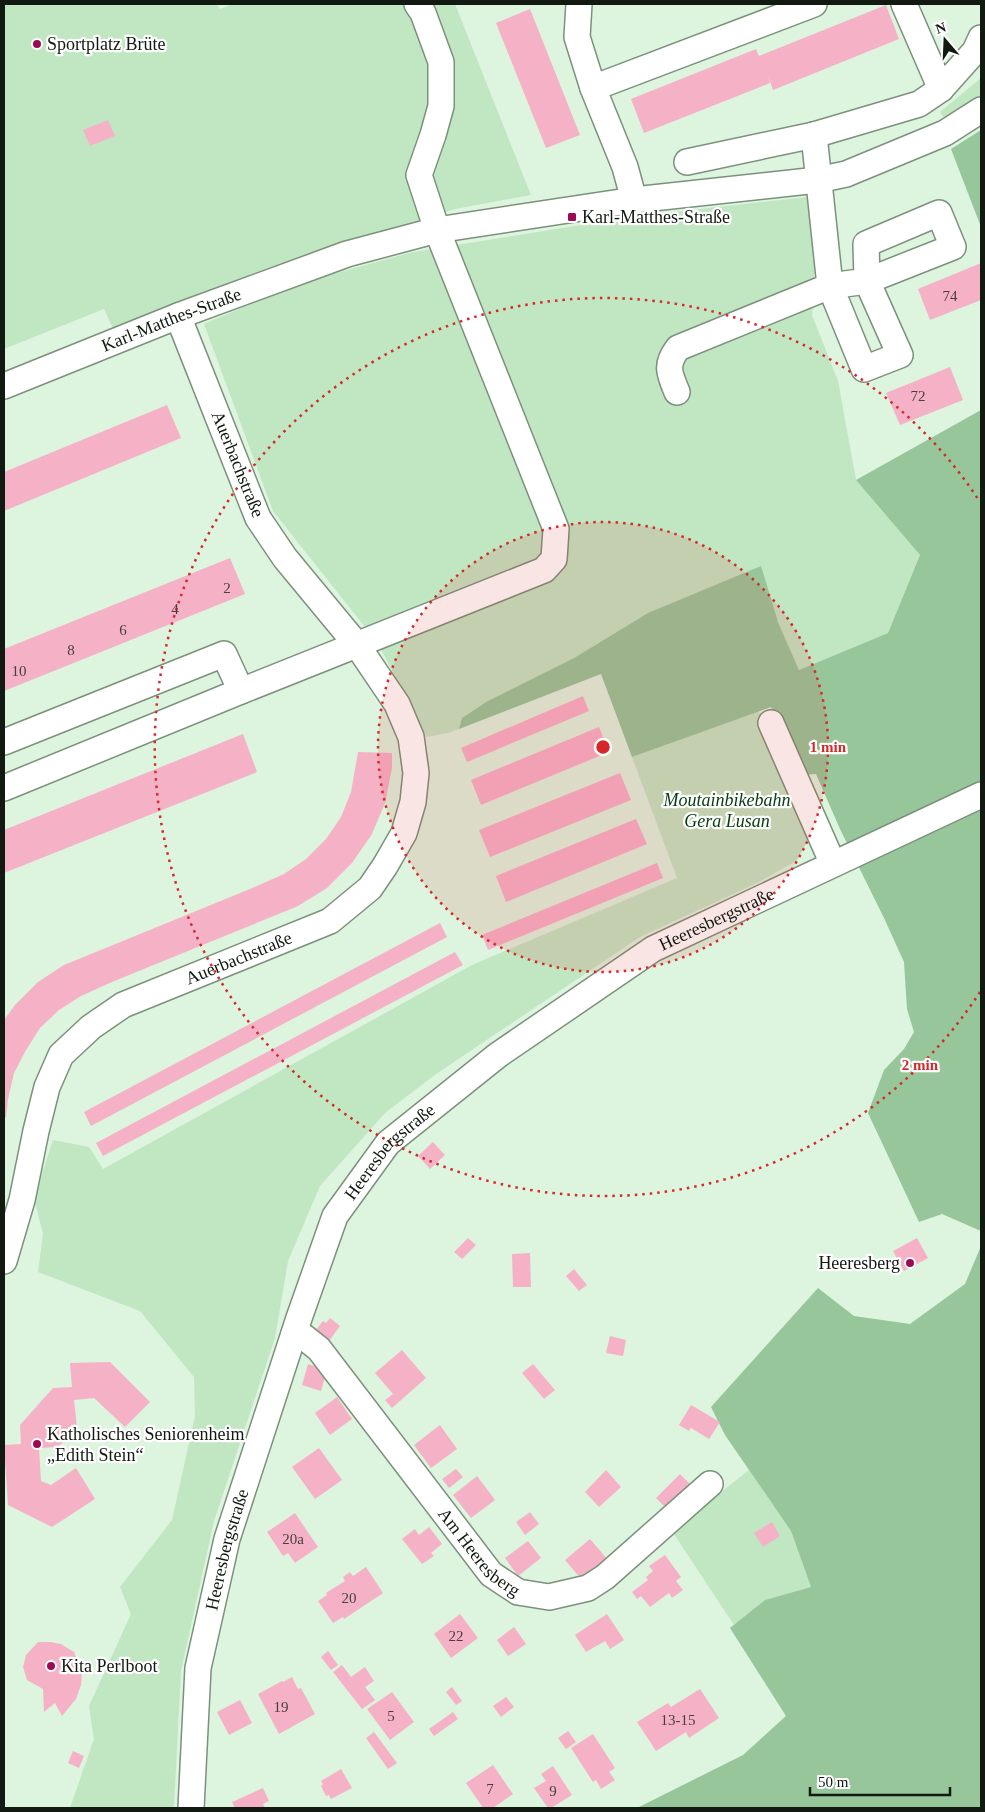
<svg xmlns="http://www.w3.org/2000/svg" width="985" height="1812" viewBox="0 0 985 1812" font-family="'Times New Roman',serif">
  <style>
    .green { fill: #c1e6c2 }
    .forest { fill: #96c699 }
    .building { fill: #f5b2c7 }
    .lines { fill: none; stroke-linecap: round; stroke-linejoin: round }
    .minor-casing { stroke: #7c917c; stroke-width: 28 }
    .minor { stroke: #fff; stroke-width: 25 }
    .ring { fill: none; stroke: #d62828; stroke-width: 2.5; stroke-dasharray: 2.5 5 }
    .poi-dot { fill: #9d0954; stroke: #fff; stroke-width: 2 }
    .labels { text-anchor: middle; stroke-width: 4.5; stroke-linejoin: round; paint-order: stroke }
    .number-label { font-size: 15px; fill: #4a3f3e }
    .poi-label { font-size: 18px; fill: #111911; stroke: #fff; text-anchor: start }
    .street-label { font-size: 18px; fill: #111911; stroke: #fff }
    .park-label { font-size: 18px; font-style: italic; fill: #053b10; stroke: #fff }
    .centre { fill: #d62828; stroke: #fff; stroke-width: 2.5 }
    .ring-label { font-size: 15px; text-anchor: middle; font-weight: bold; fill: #d62828; stroke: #fff; stroke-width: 4.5; stroke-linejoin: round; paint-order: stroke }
  </style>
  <rect width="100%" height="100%" fill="#ddf4de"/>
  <!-- green -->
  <path class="green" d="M4,4H217L220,9L233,4H455L531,195L455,209L265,269L114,331L104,309L4,349Z
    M981,78V95L945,119L940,112Z
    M807,197L815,260L812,315L838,381L856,480L920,555L888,633L799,670L778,622L648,613L574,658L462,718L459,729L448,733L426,737L383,653L365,627L273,511L204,324L300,283L413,252L637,216Z
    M758,710L806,816L809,838L796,861L757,883L640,937L436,1074L385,1113L320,1186L288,1261L275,1338L214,1521L181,1671L174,1808H70L94,1739L89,1706L131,1614L120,1587L172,1520L195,1416L194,1377L140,1311L38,1272L43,1234L34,1198L53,1140L89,1147L103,1169L472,965L677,878L632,757Z
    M749,1470L791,1531L811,1587L765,1600L734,1625L672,1531Z"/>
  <!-- forest -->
  <path class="forest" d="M981,130V227L951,149Z
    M981,410V1231L942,1214L919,1222L868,1113L884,1070L904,1049L914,1032L907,1009L904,962L884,918L840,829L816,774L802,775L771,707L632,757L601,674L459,729L462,718L488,701L574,658L648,613L761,566L778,622L799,670L888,633L920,555L856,480Z
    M981,1246V1808H637L743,1755L786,1716L730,1628L765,1600L811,1587L791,1531L725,1435L711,1407L818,1288L854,1316L910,1324L965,1284Z"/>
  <!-- building -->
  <path class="building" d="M886,5L899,39L773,90L768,76L770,83L644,133L631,99L756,49L759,56Z
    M530,9L580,135L546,148L496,23Z
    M108,120L115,136L90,146L83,130Z
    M981,263V300L930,320L918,289Z
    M950,367L963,400L900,425L886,393Z
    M167,405L181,438L4,511V472Z
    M230,558L245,594L4,691V649Z
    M583,696L589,711L467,762L461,748Z
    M599,727L609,752L481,805L471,780Z
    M243,734L257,772L4,873V830Z
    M358,752L392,753V768L385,803L372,834L352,863L327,888L298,906L112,982L81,996L59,1010L40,1028L26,1050L14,1073L8,1099L6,1117L4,1118V1020L15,1005L38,982L64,965L250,889L284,874L306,859L326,839L341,817L351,792Z
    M620,773L631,800L490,857L479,830Z
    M636,819L647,844L506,902L496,876Z
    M657,863L663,878L488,950L482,935Z
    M440,923L447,937L91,1126L84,1112Z
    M455,952L463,965L103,1156L96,1143Z
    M433,1142L445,1155L430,1169L418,1156Z
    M468,1238L476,1245L462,1259L454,1252Z
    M917,1238L928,1258L904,1271L893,1251Z
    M530,1253L531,1287H513L512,1254Z
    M574,1269L587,1285L579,1291L566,1276Z
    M330,1318L340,1326L329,1341L316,1330L323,1321L326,1323Z
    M610,1336L626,1340L623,1356L606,1353Z
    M402,1350L426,1378L392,1408L385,1400L393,1394L375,1373Z
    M110,1362L150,1402L125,1427L94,1398L74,1400L77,1428L58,1447L39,1448L41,1481L51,1485L76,1468L95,1499L52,1527L8,1505L4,1445L21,1444L20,1425L53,1388L72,1387L70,1363Z
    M308,1364L327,1370L321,1391L302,1385Z
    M533,1364L555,1390L544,1399L522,1373Z
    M337,1397L352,1419L330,1435L315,1413Z
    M691,1405L720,1422L709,1439L691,1428L689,1431L679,1425Z
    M440,1425L457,1449L431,1468L414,1445Z
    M319,1448L342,1480L315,1499L292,1467Z
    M456,1469L463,1477L449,1488L442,1479Z
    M606,1470L621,1487L599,1507L585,1492Z
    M680,1474L692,1486L668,1510L656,1498Z
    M477,1476L495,1500L471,1518L453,1495Z
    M530,1512L539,1524L525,1535L516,1522Z
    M295,1513L318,1547L295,1563L288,1553L283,1556L267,1532Z
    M772,1522L780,1536L763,1547L754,1533Z
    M429,1527L442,1544L431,1553L434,1556L422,1564L402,1539L415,1529L419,1535Z
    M590,1539L608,1560L583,1581L565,1560Z
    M528,1541L541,1558L518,1576L505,1558Z
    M665,1555L681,1577L676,1581L683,1590L672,1598L669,1593L650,1607L641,1596L637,1599L632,1592L648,1580L646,1577L653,1571L649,1566Z
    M366,1567L383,1593L344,1619L343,1617L333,1623L318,1601L327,1595L326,1593L345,1581L343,1577L350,1572L353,1576Z
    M460,1614L478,1638L451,1658L434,1634Z
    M607,1614L624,1640L610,1649L605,1641L586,1652L575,1635Z
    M514,1627L526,1644L508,1656L497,1640Z
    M38,1642H51L61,1644L74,1652L82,1672L81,1685L76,1699L62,1716L55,1703L44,1712L43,1689L27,1680L23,1667L26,1655Z
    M328,1651L338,1665L331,1670L321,1657Z
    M342,1665L351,1677L365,1667L374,1681L365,1687L375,1700L362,1709L333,1672Z
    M292,1677L298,1689L301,1688L315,1714L279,1734L258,1694L282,1681L283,1682Z
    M452,1687L462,1701L456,1705L446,1692Z
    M700,1689L719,1718L689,1738L686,1732L656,1751L637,1722L668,1703L671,1707Z
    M392,1692L414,1722L390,1740L367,1709Z
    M506,1697L514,1707L501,1717L493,1706Z
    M240,1700L252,1723L229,1735L217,1712Z
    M453,1712L458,1719L434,1736L429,1729Z
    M568,1731L576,1742L566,1749L558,1738Z
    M374,1732L397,1763L388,1769L366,1738Z
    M593,1734L615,1768L609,1772L615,1780L601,1789L596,1780L593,1782L571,1748Z
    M73,1751L84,1756L79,1768L68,1763Z
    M493,1765L513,1794L493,1808H483L466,1783Z
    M553,1766L572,1795L551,1808H548L534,1788L546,1781L541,1774Z
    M341,1769L352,1788L331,1799L329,1795L326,1796L321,1786L323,1784L321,1781Z
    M263,1788L269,1801L263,1804L265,1808H235L232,1802Z"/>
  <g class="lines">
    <defs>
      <g id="minor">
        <path d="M579,4L577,37L593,88L625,167L634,200"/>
        <path d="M904,4L941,89"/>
        <path d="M593,88L814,4"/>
        <path d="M687,162L814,135L919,104L941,89L975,51L981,38"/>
        <path id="s1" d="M4,386L178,316L347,254L437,230L634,200L818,180L846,174L945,133L981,110"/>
        <path d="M677,392C669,373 665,365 678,348L830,286L867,281L953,247L939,213L866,244L867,281L900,355L864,369L830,286L814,135"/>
        <path d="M771,723L833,864"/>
        <path d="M4,742L224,654L241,691"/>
        <path d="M4,788L241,691L544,570L554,559L556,529L437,230L419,175L433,135L441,106V62L423,13L417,4"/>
        <path id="s2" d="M4,1261L22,1200L36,1131L47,1087L61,1055L91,1027L123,1005L330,921L370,888L385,866L404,833L413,802L416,773L411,737L397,704L357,645L285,558L258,518L178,316"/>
        <path id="s3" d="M294,1334L304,1337L319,1349L491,1574L518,1592L549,1597L588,1588L605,1577L710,1484"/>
        <path id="s4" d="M191,1808L198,1668L227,1539L298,1321L335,1216L388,1143L498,1055L653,949L981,795"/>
      </g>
    </defs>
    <!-- minor casing -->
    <use href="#minor" class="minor-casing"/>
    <!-- minor -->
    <use href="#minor" class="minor"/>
  </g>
  <!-- distance rings -->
  <circle cx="603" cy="747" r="225" fill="#d62828" fill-opacity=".12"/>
  <g class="ring">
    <circle cx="603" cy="747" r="225"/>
    <path d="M980 992A449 449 0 1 1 980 502"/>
  </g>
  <!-- markers -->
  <g class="poi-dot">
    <circle cx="37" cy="44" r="5"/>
    <rect x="567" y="212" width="10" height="10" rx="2.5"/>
    <circle cx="910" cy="1263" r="5"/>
    <circle cx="37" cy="1444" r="5"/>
    <circle cx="51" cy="1666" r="5"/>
  </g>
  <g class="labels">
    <!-- number labels -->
    <g class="number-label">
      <text x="950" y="301">74</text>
      <text x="918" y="401">72</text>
      <text x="227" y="593">2</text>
      <text x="175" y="614">4</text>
      <text x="123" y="635">6</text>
      <text x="71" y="655">8</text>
      <text x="19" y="676">10</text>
      <text x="293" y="1544">20a</text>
      <text x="349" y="1603">20</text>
      <text x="456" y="1641">22</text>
      <text x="281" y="1712">19</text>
      <text x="391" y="1721">5</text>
      <text x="678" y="1725">13-15</text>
      <text x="490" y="1794">7</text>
      <text x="553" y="1796">9</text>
    </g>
    <!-- poi labels -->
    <g class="poi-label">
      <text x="47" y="50">Sportplatz Brüte</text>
      <text x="582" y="223">Karl-Matthes-Straße</text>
      <text x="900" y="1269" text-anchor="end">Heeresberg</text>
      <text x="47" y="1440">Katholisches Seniorenheim<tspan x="47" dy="21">„Edith Stein“</tspan></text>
      <text x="61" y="1672">Kita Perlboot</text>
    </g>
    <!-- street labels -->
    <g class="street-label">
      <text dy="6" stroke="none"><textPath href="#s1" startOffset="180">Karl-Matthes-Straße</textPath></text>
      <text transform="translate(238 464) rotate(68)" y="6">Auerbachstraße</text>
      <text dy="6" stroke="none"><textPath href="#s4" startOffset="1102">Heeresbergstraße</textPath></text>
      <text dy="6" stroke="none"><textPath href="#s2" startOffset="419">Auerbachstraße</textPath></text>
      <text dy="6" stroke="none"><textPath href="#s4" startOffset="698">Heeresbergstraße</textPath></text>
      <text dy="6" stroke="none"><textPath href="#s3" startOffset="289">Am Heeresberg</textPath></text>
      <text dy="6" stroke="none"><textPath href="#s4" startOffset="262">Heeresbergstraße</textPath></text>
    </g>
    <!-- park labels -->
    <g class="park-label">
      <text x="727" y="806">Moutainbikebahn<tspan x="727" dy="21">Gera Lusan</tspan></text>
    </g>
  </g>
  <circle cx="603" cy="747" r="8" class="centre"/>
  <g class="ring-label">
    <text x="828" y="752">1 min</text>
    <text x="920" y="1070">2 min</text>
  </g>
  <!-- border -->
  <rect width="985" height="1812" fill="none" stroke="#111911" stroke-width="10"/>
  <!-- north arrow -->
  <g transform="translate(945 40) rotate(341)" stroke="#ffffff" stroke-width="4" paint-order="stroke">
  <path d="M0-4L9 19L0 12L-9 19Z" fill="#111911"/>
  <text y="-8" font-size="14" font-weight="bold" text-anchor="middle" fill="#111911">N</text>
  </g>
  <!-- scale -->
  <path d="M810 1787v8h140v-8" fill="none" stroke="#111911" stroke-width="2.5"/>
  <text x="818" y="1787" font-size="15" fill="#111911" stroke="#ffffff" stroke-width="4" paint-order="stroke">50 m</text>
</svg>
